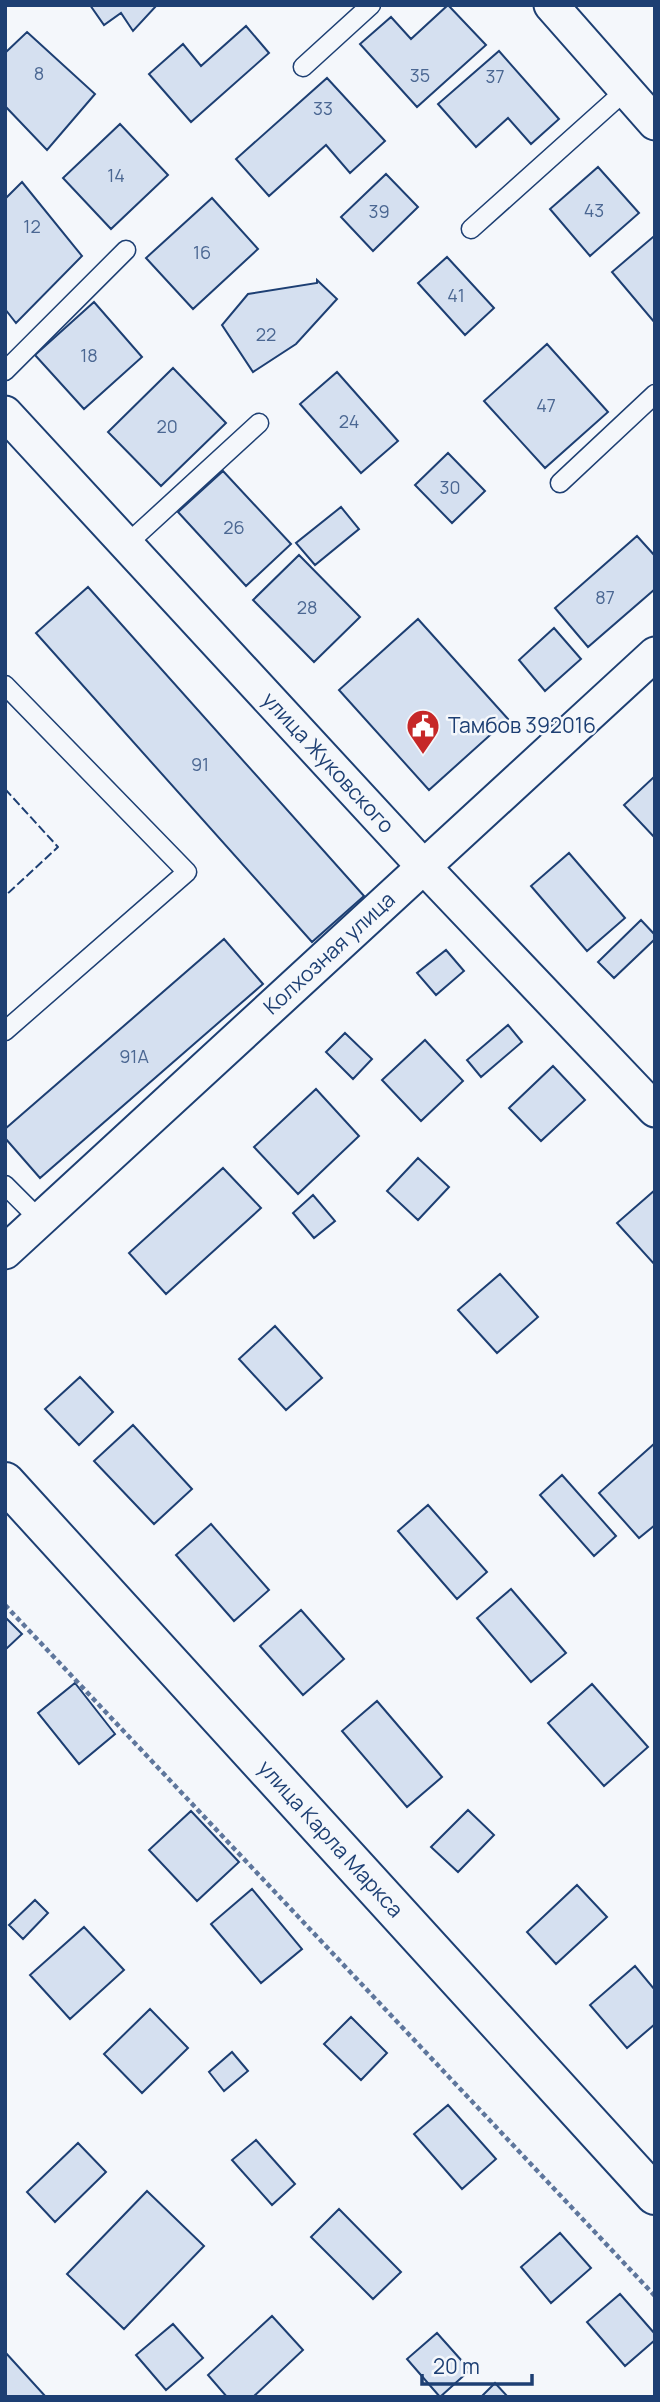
<svg xmlns="http://www.w3.org/2000/svg" width="660" height="2402" viewBox="0 0 660 2402" font-family="Manrope,sans-serif">
  <style>
    .building { fill: #d5e0f0; stroke: #1d3f73; stroke-width: 2 }
    .lines { fill: none; stroke-linecap: round; stroke-linejoin: round }
    .service-casing { stroke: #1d3f73; stroke-width: 21 }
    .minor-casing { stroke: #1d3f73; stroke-width: 37 }
    .secondary-casing { stroke: #1d3f73; stroke-width: 42 }
    .path { stroke: #5e769c; stroke-width: 4.5; stroke-dasharray: 5 3.5; stroke-linecap: butt }
    .service { stroke: #f4f7fb; stroke-width: 18 }
    .minor { stroke: #f4f7fb; stroke-width: 33 }
    .secondary { stroke: #f4f7fb; stroke-width: 38 }
    .fence { stroke: #1d3f73; stroke-width: 2; stroke-dasharray: 9 3.5; stroke-linecap: butt }
    .labels { text-anchor: middle; stroke-width: 5; stroke-linejoin: round; paint-order: stroke }
    .number-label { font-size: 18px; fill: #4b6792 }
    .poi-label { font-size: 21px; fill: #1d3f73; stroke: #f4f7fb; text-anchor: start }
    .street-label { font-size: 21px; fill: #1d3f73; stroke: #f4f7fb }
  </style>
  <rect width="100%" height="100%" fill="#f4f7fb"/>
  <!-- building -->
  <path class="building" d="M90,5H157L133,31L121,13L104,25Z
    M448,5L486,45L417,107L360,44L391,17L411,39Z
    M246,26L269,53L191,122L149,74L183,44L201,66Z
    M27,32L95,94L47,150L5,106V53Z
    M499,51L559,119L531,144L508,118L476,147L438,104Z
    M327,78L385,141L350,173L326,145L269,196L236,159Z
    M120,124L168,175L111,229L63,178Z
    M598,167L639,213L590,256L550,209Z
    M386,174L418,207L373,251L341,217Z
    M22,182L82,256L16,323L5,309V199Z
    M212,198L258,249L193,309L146,258Z
    M653,237L655,239V323L612,272Z
    M447,257L494,308L465,335L418,283Z
    M317,280L337,299L296,344L253,372L222,325L248,294L317,283Z
    M94,302L142,357L84,409L35,355Z
    M547,344L608,412L545,468L484,401Z
    M173,368L226,423L161,486L108,432Z
    M337,372L398,441L361,473L300,404Z
    M448,453L485,491L452,523L415,485Z
    M223,471L291,544L246,586L178,512Z
    M341,507L359,529L315,565L296,543Z
    M637,536L655,556V589L588,647L555,608Z
    M299,555L360,617L314,662L253,600Z
    M88,587L364,896L312,942L36,633Z
    M418,619L508,719L429,790L339,690Z
    M554,628L581,659L545,691L519,660Z
    M655,776V838L624,805Z
    M569,853L625,918L587,951L531,886Z
    M641,920L655,935V939L614,978L598,962Z
    M224,939L263,984L40,1178L5,1138V1129Z
    M446,950L464,971L436,995L417,973Z
    M508,1025L522,1042L481,1077L467,1060Z
    M345,1033L372,1059L353,1079L326,1052Z
    M425,1040L463,1081L421,1121L382,1080Z
    M553,1066L585,1100L541,1141L509,1108Z
    M316,1089L359,1136L298,1194L254,1147Z
    M418,1158L449,1187L418,1220L387,1191Z
    M223,1168L261,1208L166,1294L129,1253Z
    M655,1190V1265L617,1223Z
    M313,1195L335,1221L314,1238L293,1213Z
    M500,1274L538,1317L497,1353L458,1310Z
    M275,1326L322,1378L286,1410L239,1359Z
    M80,1377L113,1412L79,1445L45,1409Z
    M133,1425L192,1489L154,1524L94,1461Z
    M655,1443V1525L639,1538L599,1493Z
    M562,1475L616,1536L594,1556L540,1495Z
    M428,1505L487,1572L457,1599L398,1531Z
    M211,1524L269,1590L234,1621L176,1555Z
    M511,1589L566,1653L531,1682L477,1618Z
    M301,1610L344,1659L303,1695L260,1646Z
    M5,1617L22,1634L5,1650Z
    M75,1683L115,1734L79,1764L38,1713Z
    M592,1684L648,1747L604,1786L548,1723Z
    M377,1701L442,1777L407,1807L342,1731Z
    M468,1810L494,1835L458,1872L431,1847Z
    M191,1811L239,1862L197,1901L149,1850Z
    M577,1885L607,1917L556,1964L527,1932Z
    M252,1889L302,1949L261,1983L211,1924Z
    M35,1900L48,1913L23,1939L9,1925Z
    M84,1927L124,1970L70,2019L30,1975Z
    M635,1966L655,1990V2024L627,2048L590,2005Z
    M150,2009L188,2048L142,2093L104,2054Z
    M351,2017L387,2053L361,2080L324,2044Z
    M232,2052L248,2071L224,2091L209,2072Z
    M448,2105L496,2159L462,2189L414,2134Z
    M256,2140L295,2184L272,2205L232,2160Z
    M78,2143L106,2172L55,2222L27,2192Z
    M147,2191L204,2246L124,2329L67,2274Z
    M339,2209L401,2272L373,2299L311,2237Z
    M560,2233L591,2268L551,2303L521,2267Z
    M620,2294L655,2334V2340L625,2366L587,2322Z
    M272,2316L303,2350L253,2397H227L208,2375Z
    M173,2324L203,2358L166,2390L136,2355Z
    M437,2333L470,2370L440,2397L407,2359Z
    M5,2352L46,2397H5Z
    M495,2383L508,2397H481Z"/>
  <g class="lines">
    <defs>
      <path id="service" d="M303,67L371,5
        M471,229L626,90
        M5,371L126,250
        M560,483L655,394
        M127,544L259,423
        M5,685L187,872L5,1031
        M5,1185L40,1220"/>
      <g id="minor">
        <path d="M551,5L655,123"/>
        <path id="s1" d="M5,413L424,867L655,1110"/>
        <path id="s2" d="M5,1252L655,654"/>
      </g>
      <g id="secondary">
        <path id="s3" d="M5,1482L655,2195"/>
      </g>
    </defs>
    <!-- service casing -->
    <use href="#service" class="service-casing"/>
    <!-- minor casing -->
    <use href="#minor" class="minor-casing"/>
    <!-- secondary casing -->
    <use href="#secondary" class="secondary-casing"/>
    <!-- path -->
    <path class="path" d="M5,1605L655,2296"/>
    <!-- service -->
    <use href="#service" class="service"/>
    <!-- minor -->
    <use href="#minor" class="minor"/>
    <!-- secondary -->
    <use href="#secondary" class="secondary"/>
    <!-- fence -->
    <path class="fence" d="M5,789L58,847L5,896"/>
  </g>
  <!-- icons -->
  <defs>
    <symbol id="civic-pin" viewBox="-11 -11 22 30"><path d="M0 17L-7.5 6A9.5 9.5 0 1 1 7.5 6Z" fill="#c62828" stroke="#f4f7fb"/><path d="M-.6-6.5H3V-4.5H.6V-3L4-1V1h2V6H-6V1h2V-1L-.6-3ZM-1.2 2.5V6h2.4V2.5Z" fill="#fff"/></symbol>
  </defs>
  <g fill-rule="evenodd">
    <use href="#civic-pin" x="404" y="707" width="38" height="52"/>
  </g>
  <g class="labels">
    <!-- number labels -->
    <g class="number-label">
      <text x="39" y="80">8</text>
      <text x="420" y="82">35</text>
      <text x="495" y="83">37</text>
      <text x="323" y="115">33</text>
      <text x="116" y="182">14</text>
      <text x="594" y="217">43</text>
      <text x="379" y="218">39</text>
      <text x="32" y="233">12</text>
      <text x="202" y="259">16</text>
      <text x="456" y="302">41</text>
      <text x="266" y="341">22</text>
      <text x="89" y="362">18</text>
      <text x="546" y="412">47</text>
      <text x="349" y="428">24</text>
      <text x="167" y="433">20</text>
      <text x="450" y="494">30</text>
      <text x="234" y="534">26</text>
      <text x="605" y="604">87</text>
      <text x="307" y="614">28</text>
      <text x="200" y="771">91</text>
      <text x="134" y="1063">91А</text>
    </g>
    <!-- poi labels -->
    <g class="poi-label">
      <text x="448" y="733">Тамбов 392016</text>
    </g>
    <!-- street labels -->
    <g class="street-label">
      <text dy="7" stroke="none"><textPath href="#s1" startOffset="476">улица Жуковского</textPath></text>
      <text dy="7" stroke="none"><textPath href="#s2" startOffset="441">Колхозная улица</textPath></text>
      <text dy="7" stroke="none"><textPath href="#s3" startOffset="483">улица Карла Маркса</textPath></text>
    </g>
  </g>
  <!-- border -->
  <rect width="660" height="2402" fill="none" stroke="#1d3f73" stroke-width="14"/>
  <!-- scale -->
  <path d="M422 2374v10h110v-10" fill="none" stroke="#1d3f73" stroke-width="3.5"/>
  <text x="433" y="2374" font-size="21" fill="#1d3f73" stroke="#f4f7fb" stroke-width="5" paint-order="stroke">20 m</text>
</svg>
